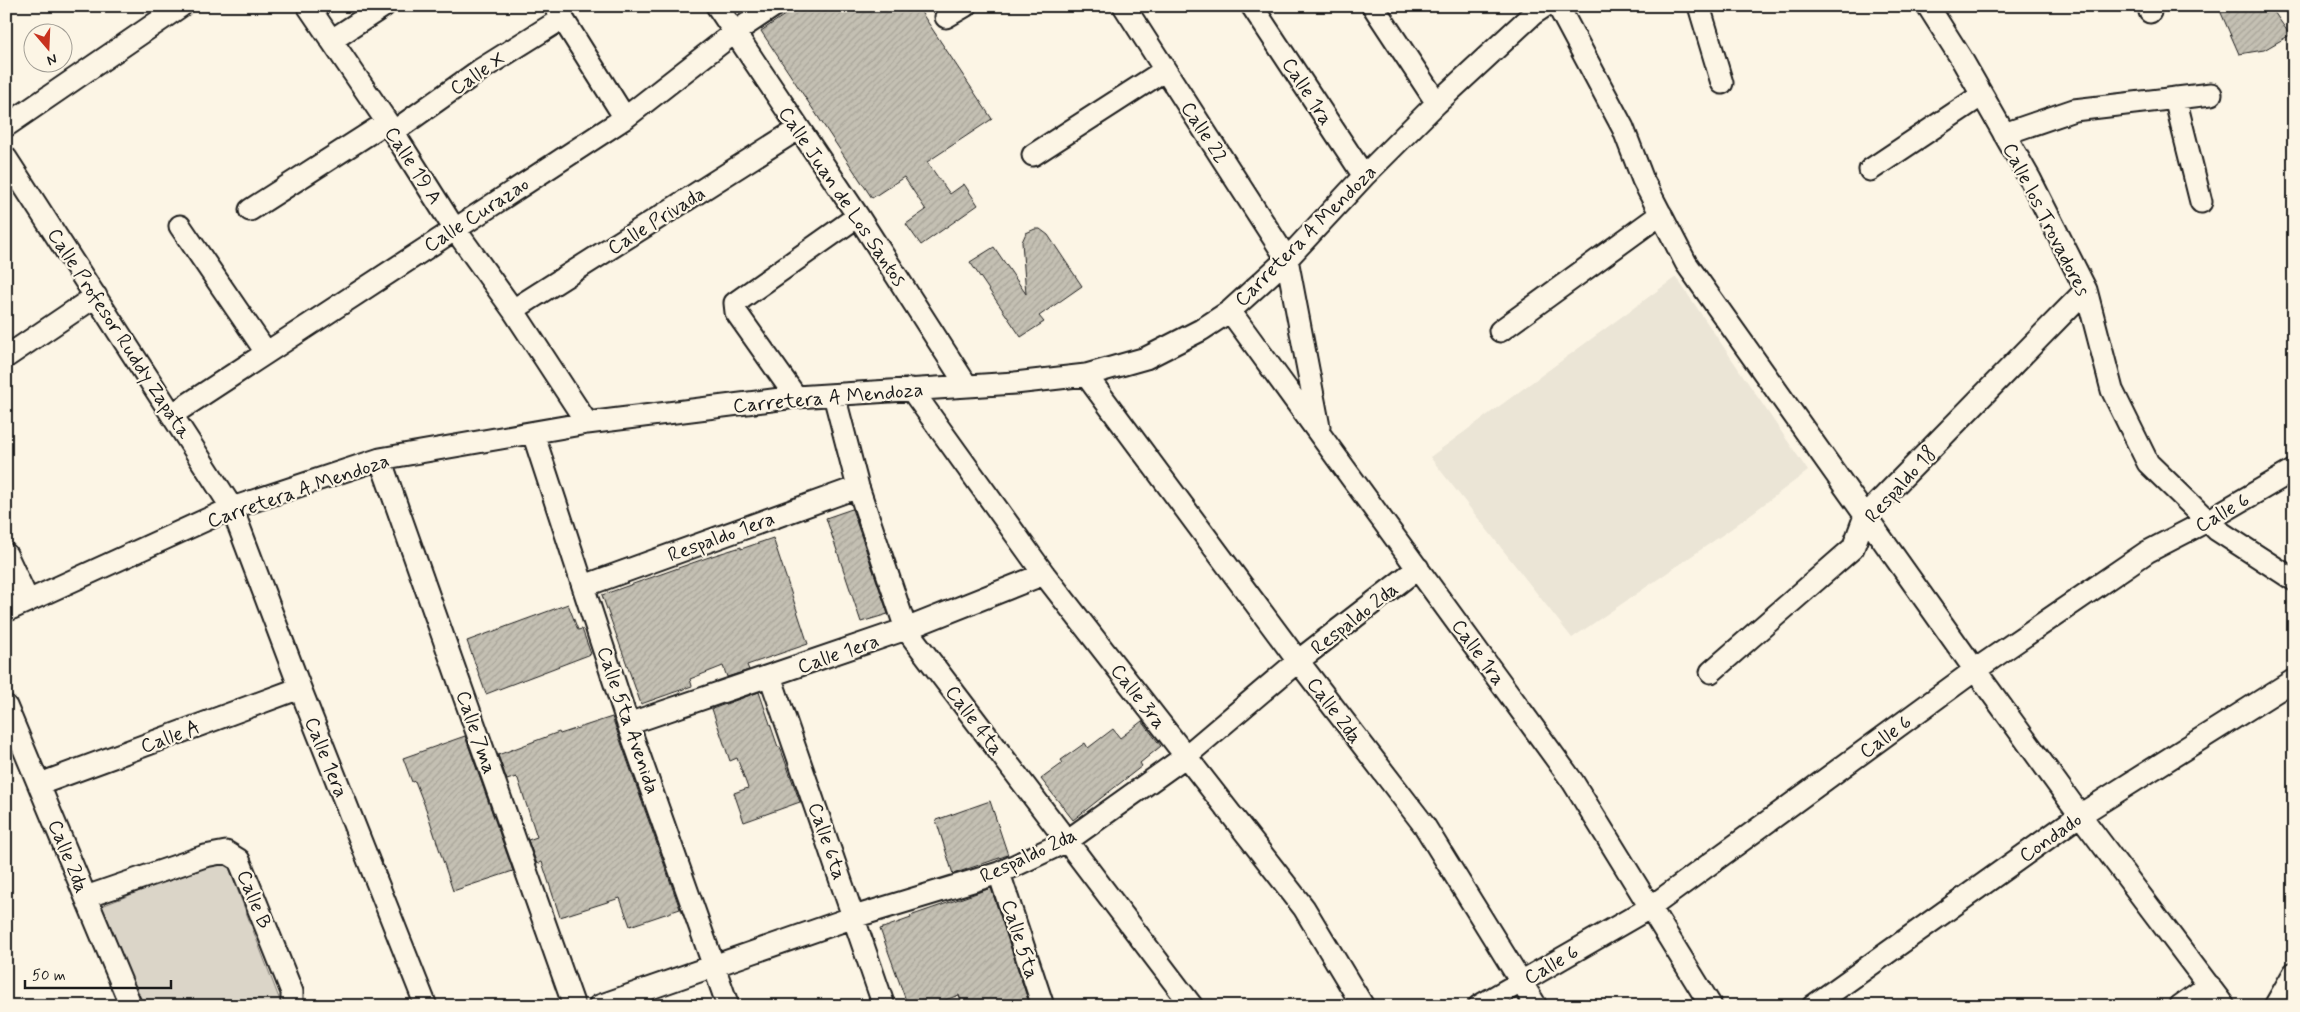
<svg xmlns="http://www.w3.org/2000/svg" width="2300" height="1012" viewBox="0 0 2300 1012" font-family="Mynerve,sans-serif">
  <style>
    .built { fill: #ebe5d6 }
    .park { fill: #dbd5c8; stroke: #7c7872 }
    .building { fill: url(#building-hatch); stroke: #1c1c1c }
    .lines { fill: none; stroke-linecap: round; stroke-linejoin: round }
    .minor-casing { stroke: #1c1c1c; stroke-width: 25 }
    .minor { stroke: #fcf5e5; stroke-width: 21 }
    .labels { text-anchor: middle; stroke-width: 4.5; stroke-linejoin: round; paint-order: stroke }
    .street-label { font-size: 20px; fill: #1c1c1c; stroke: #fcf5e5 }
  </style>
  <defs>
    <pattern id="building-hatch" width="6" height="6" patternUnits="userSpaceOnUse" patternTransform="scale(1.25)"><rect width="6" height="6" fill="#c4c0b3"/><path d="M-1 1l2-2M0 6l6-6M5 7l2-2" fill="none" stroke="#a8a499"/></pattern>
  </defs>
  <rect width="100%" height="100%" fill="#fcf5e5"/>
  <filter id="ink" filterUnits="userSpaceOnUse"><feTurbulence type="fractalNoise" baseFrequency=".02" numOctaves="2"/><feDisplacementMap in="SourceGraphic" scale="10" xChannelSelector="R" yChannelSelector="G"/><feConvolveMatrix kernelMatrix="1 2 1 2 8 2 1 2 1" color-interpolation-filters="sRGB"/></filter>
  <g filter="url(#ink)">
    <!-- built -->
    <path class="built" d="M1676,277L1808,471L1731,529L1572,638L1430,457Z"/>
    <!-- park -->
    <path class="park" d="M225,857L282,1006H143L102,906Z"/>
    <!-- building -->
    <path class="building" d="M798,6H917L992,119L927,162L950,194L964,184L978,205L921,245L906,224L926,210L904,177L872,198L761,31Z
      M2218,6H2270L2290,35L2264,50L2239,54Z
      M1035,229H1040L1048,235L1082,286L1039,316L1044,322L1021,337L970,262L994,247L1026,294L1022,242L1026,233Z
      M852,509L888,614L861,622L826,518Z
      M773,538L808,644L747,665L749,670L727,677L723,666L690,679L692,686L641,704L602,595L712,556L741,547V549Z
      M568,604L578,630L582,629L591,654L486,694L467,641Z
      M759,692L778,747H780L800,802L744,822L734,793L748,788L737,758L730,761L712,709Z
      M612,717L680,909L630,926L620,898L560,917L542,862L537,864L528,840L537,837L518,779L516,777L507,780L498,755L559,732L560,734Z
      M1142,721L1161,746L1140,763L1142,766L1073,820L1041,779L1063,763L1061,760L1085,743L1088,748L1113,729L1120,738Z
      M465,736L513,871L453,891L426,809L415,781L412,782L403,758Z
      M990,801L1008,855L953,874L936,820Z
      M991,888L1030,1006H963L959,995L929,1006H908L880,929L911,918L910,916Z"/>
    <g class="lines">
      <defs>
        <path id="minor" d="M308,6L387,122L454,228L513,310L587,423
          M717,6L858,216L967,386
          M1124,6L1287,259L1319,427
          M1252,6L1364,176
          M1373,6L1437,103
          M1558,6L1623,128L1643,180L1686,263L1975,670L2080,815L2224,1006
          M1699,6L1722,83
          M1928,6L1961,58L2030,179L2086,290L2112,390L2148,463L2217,530L2294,580
          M2149,6L2150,12
          M556,8L625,118
          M946,17L965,6
          M332,40L384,6
          M2175,98L2201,202
          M6,126L181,6
          M393,132L480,70L563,18
          M2004,134L2074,110L2211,94
          M1033,155L1165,70
          M6,158L232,508L300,688L426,1006
          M1870,170L1982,95
          M250,210L387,122
          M180,226L266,352
          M513,310L798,129
          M1230,311L1573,782L1711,1006
          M1500,331L1661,214
          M6,357L96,296
          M1086,375L1298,661L1424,825L1536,1006
          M911,389L1044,574L1304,908L1363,1006
          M834,395L858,487L906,629L1192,1006
          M796,397L736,312L735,303L858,216
          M173,414L625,118L735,32L774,6
          M533,433L628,724L728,1006
          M380,459L574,1006
          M6,554L28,601
          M584,586L858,487
          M6,611L232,508L380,459L587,423L796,397L1015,383L1086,375L1146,358L1201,330L1230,311L1287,259L1364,176L1437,103L1533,14L1545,6
          M1711,672L1853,548L1865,516L2086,290
          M770,676L884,1006
          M6,706L131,1006
          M628,724L906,629L1044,574
          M40,784L300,688
          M999,873L1043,1006
          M86,897L205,856L226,852L239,860L292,992V1006
          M599,1006L854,917L999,873L1067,841L1186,756L1298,661L1418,568
          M1479,1006L1651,907L1975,670L2147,552L2207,521L2294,470
          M1813,1006L2080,815L2294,680
          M2180,1006L2209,985
          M2275,1006L2294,973"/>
      </defs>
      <!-- minor casing -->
      <use href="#minor" class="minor-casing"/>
      <!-- minor -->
      <use href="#minor" class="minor"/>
    </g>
  </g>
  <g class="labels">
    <!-- street labels -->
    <g class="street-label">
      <text transform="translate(477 73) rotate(-34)" y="7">Calle X</text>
      <text transform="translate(1308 91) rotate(57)" y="7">Calle 1ra</text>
      <text transform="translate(1205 132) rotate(57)" y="7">Calle 22</text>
      <text transform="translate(414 165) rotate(57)" y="7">Calle 19 A</text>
      <text transform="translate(843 196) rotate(56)" y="7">Calle Juan de Los Santos</text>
      <text transform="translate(476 214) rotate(-33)" y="7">Calle Curazao</text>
      <text transform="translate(2047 219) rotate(63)" y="7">Calle los Trovadores</text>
      <text transform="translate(656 220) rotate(-32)" y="7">Calle Privada</text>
      <text transform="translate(1305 235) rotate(-45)" y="7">Carretera A Mendoza</text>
      <text transform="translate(120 333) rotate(57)" y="7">Calle Profesor Ruddy Zapata</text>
      <text transform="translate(828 397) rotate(-5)" y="7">Carretera A Mendoza</text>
      <text transform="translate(1900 484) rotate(-48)" y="7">Respaldo 18</text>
      <text transform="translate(298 490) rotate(-19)" y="7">Carretera A Mendoza</text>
      <text transform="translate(2222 512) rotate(-30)" y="7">Calle 6</text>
      <text transform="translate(721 536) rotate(-20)" y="7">Respaldo 1era</text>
      <text transform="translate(1354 618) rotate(-38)" y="7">Respaldo 2da</text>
      <text transform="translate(1479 652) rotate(54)" y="7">Calle 1ra</text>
      <text transform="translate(838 653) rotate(-19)" y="7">Calle 1era</text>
      <text transform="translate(1139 696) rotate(52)" y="7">Calle 3ra</text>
      <text transform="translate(1335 710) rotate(53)" y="7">Calle 2da</text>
      <text transform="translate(629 720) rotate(71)" y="7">Calle 5ta Avenida</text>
      <text transform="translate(975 720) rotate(53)" y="7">Calle 4ta</text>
      <text transform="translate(477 732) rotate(71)" y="7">Calle 7ma</text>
      <text transform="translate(170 736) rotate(-20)" y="7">Calle A</text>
      <text transform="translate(1885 736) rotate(-36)" y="7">Calle 6</text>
      <text transform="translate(327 757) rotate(68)" y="7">Calle 1era</text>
      <text transform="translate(2050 837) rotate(-35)" y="7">Condado</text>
      <text transform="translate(828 841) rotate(71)" y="7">Calle 6ta</text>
      <text transform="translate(1028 855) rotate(-25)" y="7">Respaldo 2da</text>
      <text transform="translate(69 856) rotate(68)" y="7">Calle 2da</text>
      <text transform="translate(255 899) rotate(68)" y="7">Calle B</text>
      <text transform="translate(1021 939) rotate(72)" y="7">Calle 5ta</text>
      <text transform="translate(1551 964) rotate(-30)" y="7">Calle 6</text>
    </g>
  </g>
  <!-- margin -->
  <rect width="2300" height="1012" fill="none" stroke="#fcf5e5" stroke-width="25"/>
  <rect x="12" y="12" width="2275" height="987" fill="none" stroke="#1c1c1c" stroke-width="2" filter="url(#ink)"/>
  <!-- north arrow -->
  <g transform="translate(48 48) rotate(161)"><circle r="24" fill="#fcf5e5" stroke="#a29e95"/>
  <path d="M0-4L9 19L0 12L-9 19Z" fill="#c8321e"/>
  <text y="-8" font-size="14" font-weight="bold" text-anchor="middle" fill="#1c1c1c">N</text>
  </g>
  <!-- scale -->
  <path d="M25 980v8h146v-8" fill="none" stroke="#1c1c1c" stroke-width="2.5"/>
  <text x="32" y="980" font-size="15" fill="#1c1c1c" stroke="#fcf5e5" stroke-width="4" paint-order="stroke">50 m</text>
</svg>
